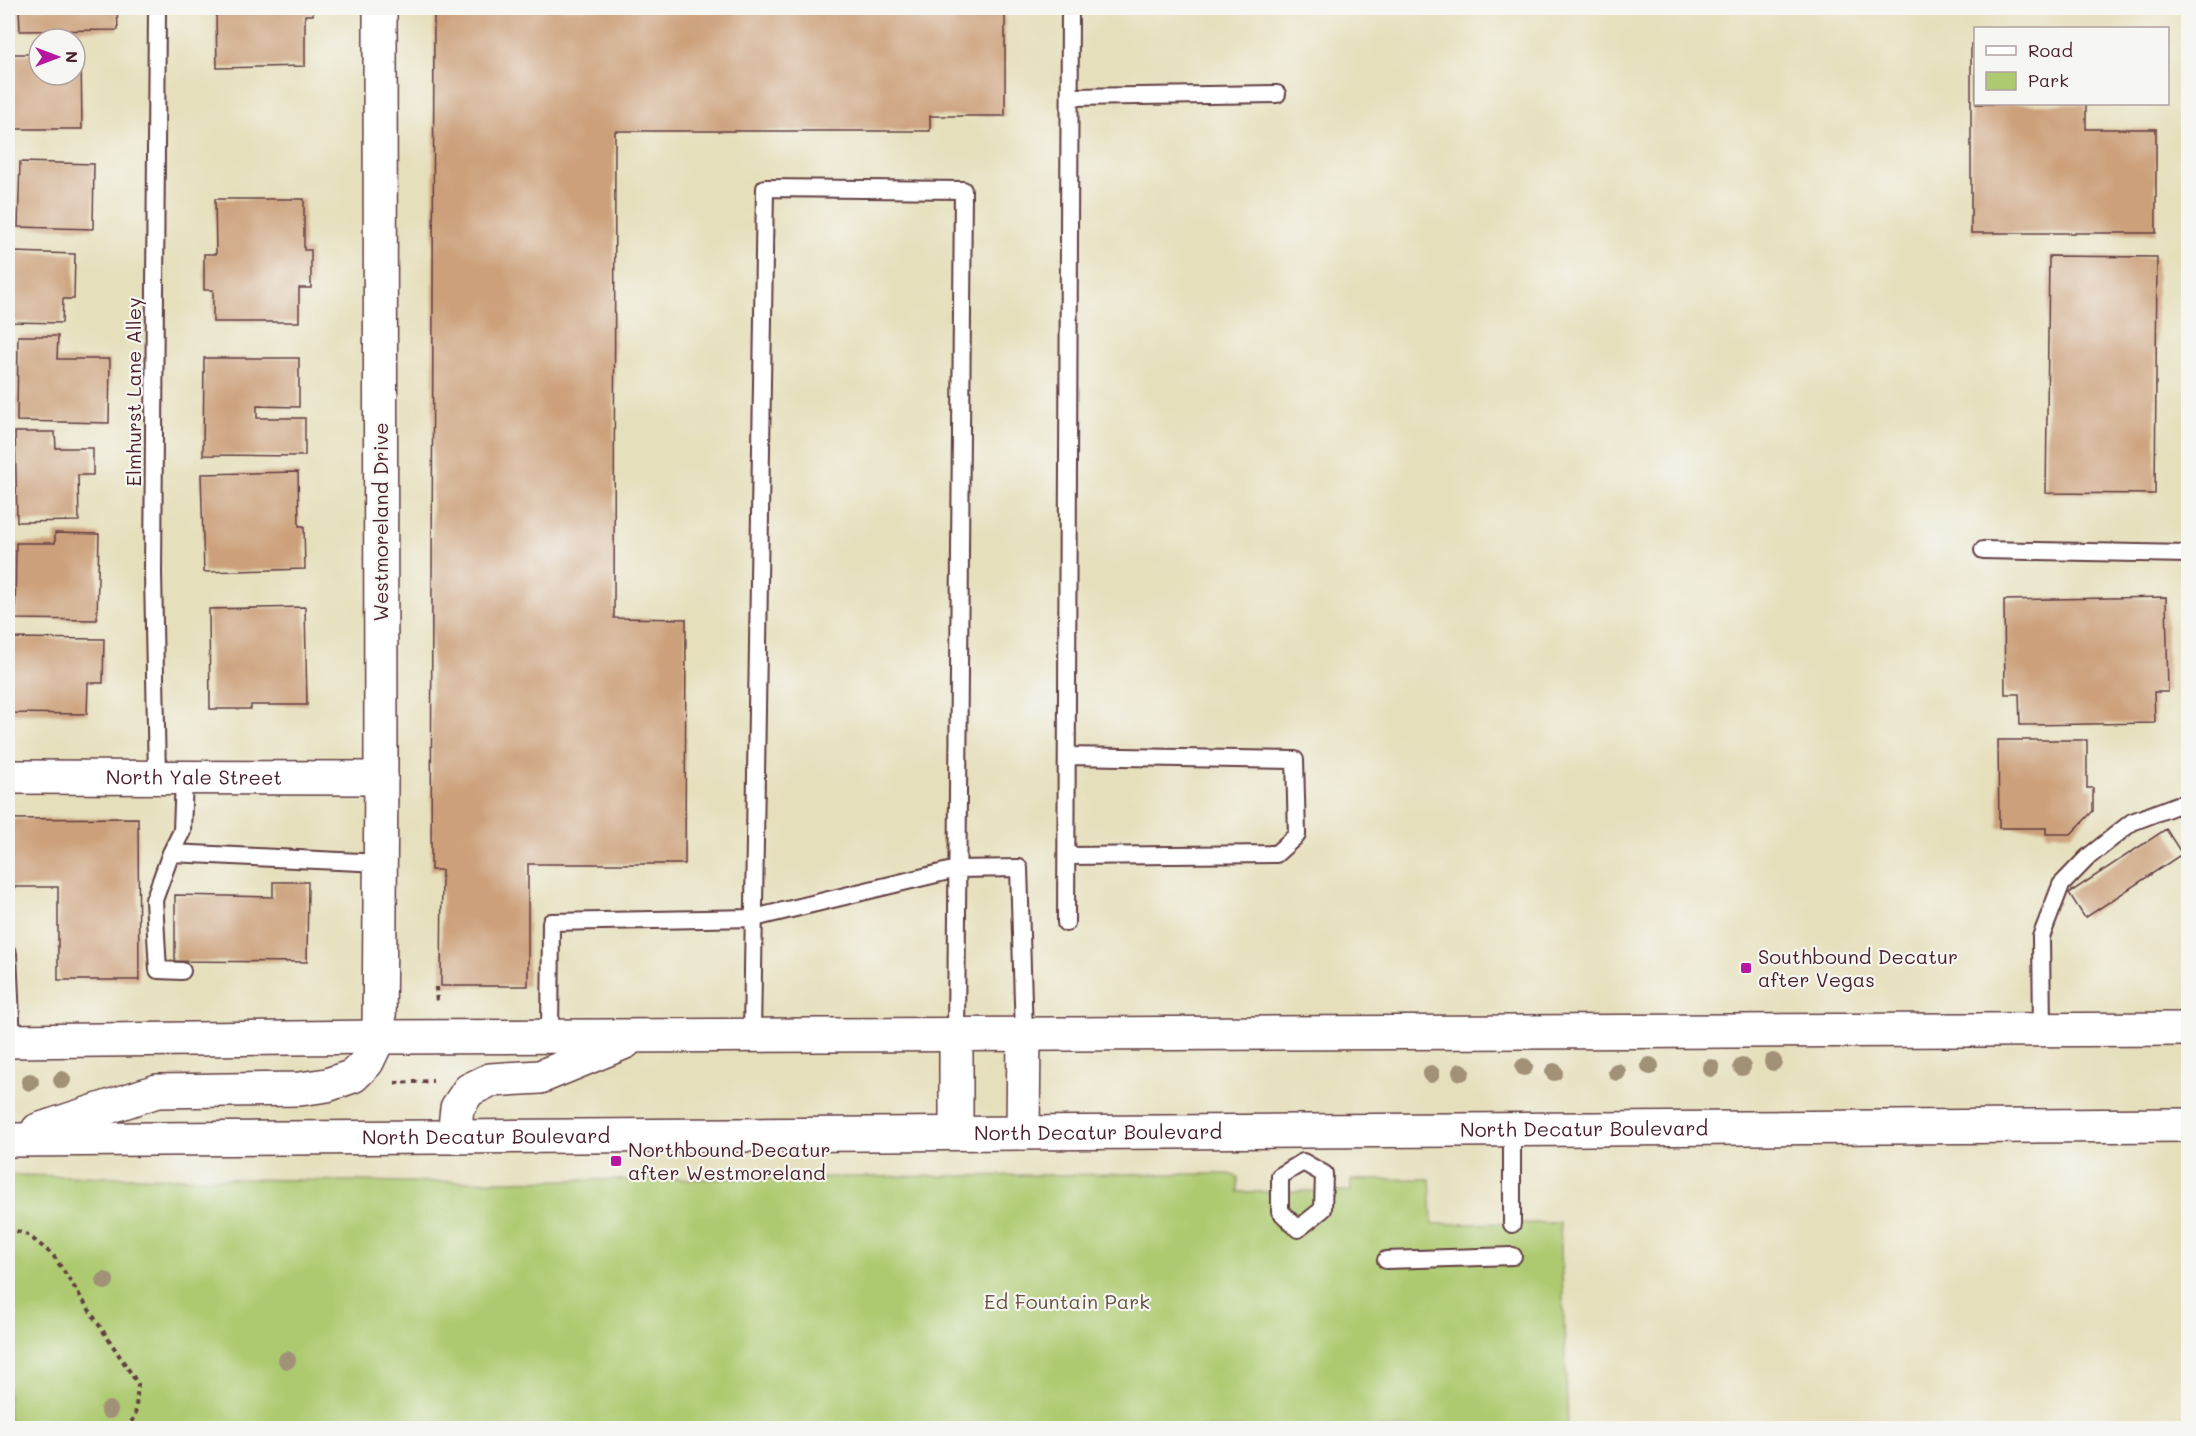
<svg xmlns="http://www.w3.org/2000/svg" width="2196" height="1436" viewBox="0 0 2196 1436" font-family="Mali,sans-serif">
  <style>
    .green { fill: #adca70; stroke: #7c744e; stroke-width: 1.5 }
    .building { fill: #cca07a }
    .lines { fill: none; stroke-linecap: round; stroke-linejoin: round }
    .service-casing { stroke: #613c41; stroke-width: 20 }
    .minor-casing { stroke: #613c41; stroke-width: 36 }
    .primary-casing { stroke: #613c41; stroke-width: 36 }
    .path { stroke: #613c41; stroke-width: 4; stroke-dasharray: 4.5 4.5; stroke-linecap: butt }
    .service { stroke: #fff; stroke-width: 16 }
    .minor { stroke: #fff; stroke-width: 33 }
    .primary { stroke: #fff; stroke-width: 33 }
    .tree { fill: #a19177 }
    .poi-dot { fill: #b5179e; stroke: #f6f6f2; stroke-width: 2 }
    .labels { text-anchor: middle; stroke-width: 4.5; stroke-linejoin: round; paint-order: stroke }
    .street-label { font-size: 20px; fill: #4a1f2b; stroke: #f6f6f2 }
    .poi-label { font-size: 20px; fill: #4a1f2b; stroke: #f6f6f2; text-anchor: start }
    .park-label { font-size: 20px; fill: #685240; stroke: #f6f6f2 }
  </style>
  <rect width="100%" height="100%" fill="#f6f6f2"/>
  <filter id="ink" filterUnits="userSpaceOnUse"><feTurbulence type="fractalNoise" baseFrequency=".0167" numOctaves="2"/><feDisplacementMap in="SourceGraphic" scale="12" xChannelSelector="R" yChannelSelector="G"/><feConvolveMatrix kernelMatrix="1 2 1 2 8 2 1 2 1" color-interpolation-filters="sRGB"/></filter>
  <filter id="wash" filterUnits="userSpaceOnUse"><feTurbulence type="fractalNoise" baseFrequency=".008" numOctaves="4" result="noise"/><feDisplacementMap in="SourceGraphic" scale="24" xChannelSelector="R" yChannelSelector="G"/><feGaussianBlur stdDeviation="1.35" result="paint"/><feColorMatrix in="noise" values="0 0 0 0 0 0 0 0 0 0 0 0 0 0 0 0 0 1.4 0 .05"/><feComposite in="paint" operator="in"/></filter>
  <g filter="url(#wash)">
    <rect width="100%" height="100%" fill="#e6dfbb"/>
    <!-- green -->
    <path class="green" d="M1134,1174H1229L1238,1177V1192L1351,1191V1180L1430,1179L1432,1224L1560,1223L1568,1428H8V1175L410,1182Z"/>
    <g id="blocks">
      <!-- building -->
      <path class="building" d="M19,8H117L118,30L20,31Z
        M204,8H313V15H305V66L217,68L216,12H204Z
        M434,8H1005V116H930V131H615L614,618L686,619L685,864H528V986H441L442,870H431Z
        M1971,44H1976V104H2086V129H2156V233H1971Z
        M75,53H81L82,129H12V54H39V75H75Z
        M20,162L94,164L93,229L18,227Z
        M215,199H304V250H311V288H299V322H213V290H204V254H216Z
        M14,252L75,254L74,299H63L62,323L12,322Z
        M2049,256L2157,257L2155,494L2046,493Z
        M18,336H58L57,359H110L109,423L17,421Z
        M204,358H299V407L257,406V418H305V456L203,455Z
        M15,432H55L56,448H93V475H78L79,521L17,522Z
        M298,472L299,526H304L305,569L204,572L201,474Z
        M55,533L99,534L97,620L15,619L16,543H55Z
        M2166,597L2168,692H2154L2155,723L2020,725L2019,694H2005L2004,600Z
        M305,607L307,705H251V709H210L209,609Z
        M8,638L104,639L103,683H88L87,714L8,713Z
        M1998,740H2087V788H2093V811L2071,834H2046V828H1999Z
        M138,818L139,980H58V887H8V819Z
        M2166,829L2182,854L2085,918L2069,893Z
        M273,882H308L307,962L175,961V895L273,897Z"/>
    </g>
  </g>
  <g filter="url(#ink)">
    <use href="#blocks" fill-opacity="0" stroke="#613c41" stroke-width="1.5"/>
    <g class="lines">
      <defs>
        <path id="service" d="M157,8L153,574L157,777
          M1070,97L1277,94
          M1983,550L2188,554
          M1067,756L1295,760L1297,835L1276,854L1067,856
          M171,853L182,831L184,777
          M1066,923L1070,8
          M8,954L12,1041
          M182,971L158,970L154,900L171,853L381,863
          M2042,1030L2041,937L2061,885L2088,857L2132,822L2177,805H2188
          M752,1036L765,188L963,190L956,1035
          M550,1037L551,922L754,918L957,869L1019,868L1024,1035
          M1512,1130V1224
          M1303,1162L1324,1174L1323,1209L1298,1229L1280,1211V1176Z
          M1386,1260L1513,1256"/>
        <g id="minor">
          <path id="s1" d="M8,777L381,778"/>
          <path d="M379,1037L381,778L380,8"/>
        </g>
        <g id="primary">
          <path d="M956,1035V1133"/>
          <path d="M8,1041L379,1037L2188,1029"/>
          <path d="M38,1130L157,1091L300,1089L327,1085L353,1076L367,1062L379,1037"/>
          <path d="M1023,1133L1024,1035"/>
          <path d="M454,1137L457,1108L469,1090L490,1080L540,1077L625,1042"/>
          <path id="s2" d="M8,1140L2188,1125"/>
        </g>
      </defs>
      <!-- service casing -->
      <use href="#service" class="service-casing"/>
      <!-- minor casing -->
      <use href="#minor" class="minor-casing"/>
      <!-- primary casing -->
      <use href="#primary" class="primary-casing"/>
      <!-- path -->
      <path class="path" d="M436,987L437,1004
        M395,1083L433,1081
        M8,1228L28,1235L53,1255L138,1384L135,1418L124,1428"/>
      <!-- service -->
      <use href="#service" class="service"/>
      <!-- minor -->
      <use href="#minor" class="minor"/>
      <!-- primary -->
      <use href="#primary" class="primary"/>
    </g>
    <!-- trees -->
    <g class="tree">
      <circle cx="1773" cy="1062" r="9"/>
      <circle cx="1650" cy="1066" r="9"/>
      <circle cx="1524" cy="1067" r="9"/>
      <circle cx="1742" cy="1067" r="9"/>
      <circle cx="1711" cy="1068" r="9"/>
      <circle cx="1461" cy="1072" r="9"/>
      <circle cx="1554" cy="1072" r="9"/>
      <circle cx="1617" cy="1072" r="9"/>
      <circle cx="1431" cy="1074" r="9"/>
      <circle cx="62" cy="1080" r="9"/>
      <circle cx="30" cy="1082" r="9"/>
      <circle cx="105" cy="1281" r="9"/>
      <circle cx="287" cy="1360" r="9"/>
      <circle cx="109" cy="1410" r="9"/>
    </g>
  </g>
  <!-- markers -->
  <g class="poi-dot">
    <rect x="1740" y="962" width="12" height="12" rx="3"/>
    <rect x="610" y="1155" width="12" height="12" rx="3"/>
  </g>
  <g class="labels">
    <!-- street labels -->
    <g class="street-label">
      <text transform="translate(134 392) rotate(-90)" y="7">Elmhurst Lane Alley</text>
      <text transform="translate(381 522) rotate(-90)" y="7">Westmoreland Drive</text>
      <text dy="7" stroke="none"><textPath href="#s1" startOffset="186">North Yale Street</textPath></text>
      <text dy="7" stroke="none"><textPath href="#s2" startOffset="1576">North Decatur Boulevard</textPath></text>
      <text dy="7" stroke="none"><textPath href="#s2" startOffset="1090">North Decatur Boulevard</textPath></text>
      <text dy="7" stroke="none"><textPath href="#s2" startOffset="478">North Decatur Boulevard</textPath></text>
    </g>
    <!-- poi labels -->
    <g class="poi-label">
      <text x="1758" y="964">Southbound Decatur<tspan x="1758" dy="23">after Vegas</tspan></text>
      <text x="628" y="1157">Northbound Decatur<tspan x="628" dy="23">after Westmoreland</tspan></text>
    </g>
    <!-- park labels -->
    <g class="park-label">
      <text x="1067" y="1309">Ed Fountain Park</text>
    </g>
  </g>
  <!-- margin -->
  <rect width="2196" height="1436" fill="none" stroke="#f6f6f2" stroke-width="30"/>
  <!-- legend -->
  <rect x="1974" y="27" width="195" height="78" fill="#f6f6f2" stroke="#b1a0a2" stroke-width="1.5"/>
  <rect x="1986" y="46" width="30" height="9" fill="#ffffff" stroke="#b1a0a2" stroke-width="1.5"/>
  <text x="2028" y="57" font-size="18" fill="#4a1f2b">Road</text>
  <rect x="1986" y="72" width="30" height="18" fill="#adca70" stroke="#b1a0a2" stroke-width="1.5"/>
  <text x="2028" y="87" font-size="18" fill="#4a1f2b">Park</text>
  <!-- north arrow -->
  <g transform="translate(57 57) rotate(90)"><circle r="28" fill="#f6f6f2" stroke="#b1a0a2" stroke-width="1.5"/>
  <path d="M0-4.5L10 22L0 15L-10 22Z" fill="#b5179e"/>
  <text y="-9" font-size="16" font-weight="bold" text-anchor="middle" fill="#4a1f2b">N</text>
  </g>
</svg>
